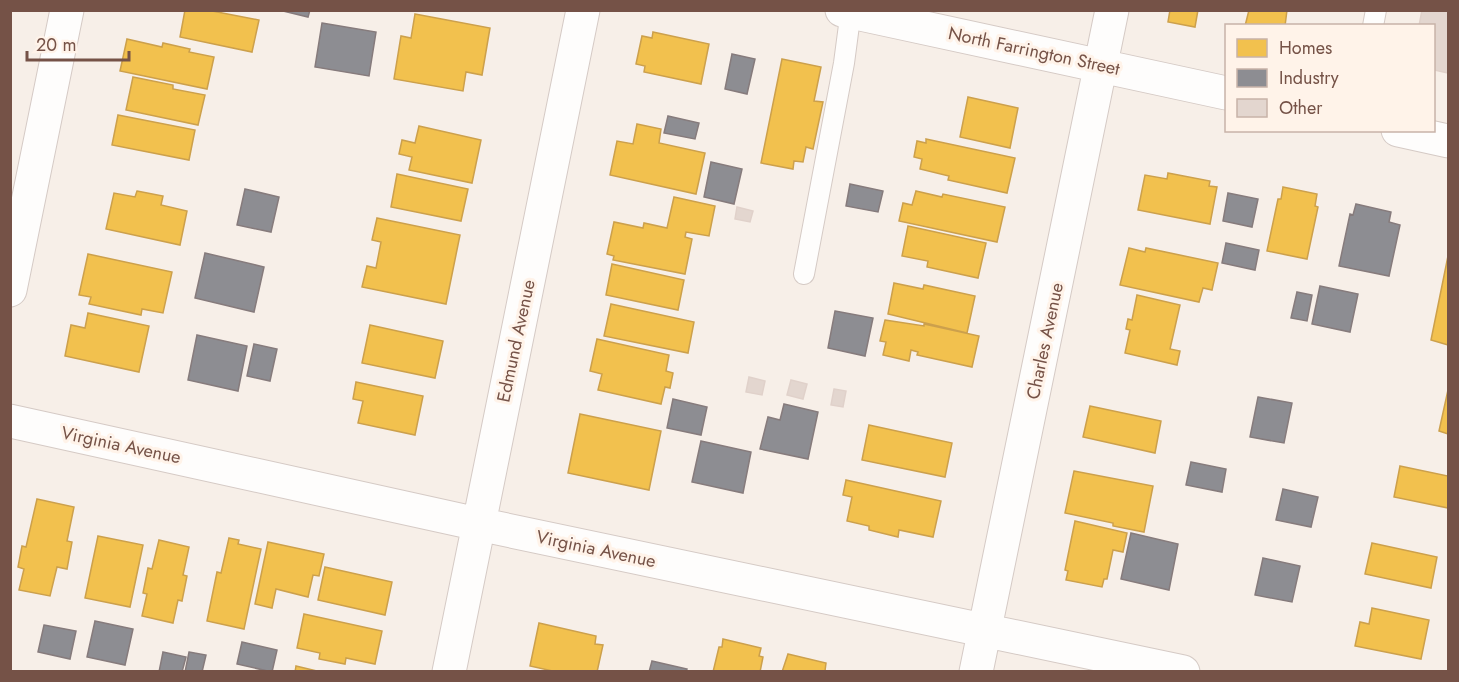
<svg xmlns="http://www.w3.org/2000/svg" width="1459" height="682" viewBox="0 0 1459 682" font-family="Jost,sans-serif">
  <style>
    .homes { fill: #f2c14e; stroke: #cca04c; stroke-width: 1.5 }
    .industry { fill: #8d8d92; stroke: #867b7c; stroke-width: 1.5 }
    .building { fill: #e3d6cf; stroke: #e0d1ca; stroke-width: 1.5 }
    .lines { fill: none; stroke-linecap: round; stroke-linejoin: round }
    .service-casing { stroke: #d5cac5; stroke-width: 22 }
    .minor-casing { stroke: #d5cac5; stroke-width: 35 }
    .tertiary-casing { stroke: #d5cac5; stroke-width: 35 }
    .service { stroke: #fefdfc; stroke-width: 20 }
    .minor { stroke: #fefdfc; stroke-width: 33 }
    .tertiary { stroke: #fefdfc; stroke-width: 33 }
    .labels { text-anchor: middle; stroke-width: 6; stroke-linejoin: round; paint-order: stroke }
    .street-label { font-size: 18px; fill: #755247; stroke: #fff3e9 }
  </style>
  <rect width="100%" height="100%" fill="#f7efe8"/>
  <!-- homes -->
  <path class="homes" d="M185,10H207L259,20L252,52L180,37Z
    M1170,10H1198L1195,27L1168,22Z
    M1249,10H1287L1285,26H1245Z
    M415,14L490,28L482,75L466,72L463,91L394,79L401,36L411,38Z
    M653,32L709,44L701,84L644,72L645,66L636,64L642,36L652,38Z
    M127,39L162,47L163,43L190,49L189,52L214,57L207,89L120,71Z
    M782,59L821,67L814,101L823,102L813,149L806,147L803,162L794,161L793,169L761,163Z
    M133,77L173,85V89L205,95L198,125L126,110Z
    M968,97L1018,108L1010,148L960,137Z
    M118,115L195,130L189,160L112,145Z
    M637,124L661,129L659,143L705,153L696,194L610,175L617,141L633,144Z
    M419,126L481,140L472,183L409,170L412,157L399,154L402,140L415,143Z
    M926,139L1015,158L1007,193L948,180L949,176L920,169L922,159L914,157L917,141L926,143Z
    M1168,173L1210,181L1209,186L1217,187L1210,224L1138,210L1145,175L1167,179Z
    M397,174L468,189L461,221L391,207Z
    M1283,187L1317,194L1315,206L1318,207L1307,259L1267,251L1278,199H1281Z
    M137,191L163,196L161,205L187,211L180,245L106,229L114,193L135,197Z
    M916,191L942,197L943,194L1005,207L997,242L899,221L903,203L912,205Z
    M674,197L715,206L709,236L686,232L685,237L692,239L685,274L613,260L614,256L607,254L614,222L643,228L644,223L667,228Z
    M377,218L460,235L446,304L362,287L367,266L376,268L381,242L372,240Z
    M908,226L986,243L978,278L927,267L928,261L902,256Z
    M1129,248L1145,252L1146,248L1218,263L1212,290L1203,288L1199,302L1120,285Z
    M88,254L172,272L163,313L142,309L141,315L89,304L91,297L79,295Z
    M1448,256V345L1431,340Z
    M612,264L684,280L678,310L606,295Z
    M894,283L923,289L924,285L975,296L967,333L888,314Z
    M1137,295L1180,305L1170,349L1180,351L1177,365L1125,353L1130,330L1126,329L1128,319L1132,320Z
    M611,304L694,322L688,353L604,336Z
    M88,313L149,326L139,372L65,356L71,325L85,328Z
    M885,320L924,326V324L979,336L972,367L917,355L918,352L911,350L909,361L883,355L886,342L880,341Z
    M370,325L443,341L435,378L362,363Z
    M597,339L669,355L666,371L673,373L670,388L665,387L661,404L598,390L602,374L590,371Z
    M356,382L423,396L415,435L358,423L363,401L353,399Z
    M1448,390V434L1439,431Z
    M1090,406L1161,421L1155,453L1083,437Z
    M580,414L661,431L649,490L568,473Z
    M869,425L952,443L945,477L862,460Z
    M1400,466L1448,476V508L1394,497Z
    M1074,471L1153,486L1144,532L1113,526V523L1065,513Z
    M846,480L941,501L933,537L899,530L898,537L869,530V526L847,521L852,497L843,495Z
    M37,499L74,507L67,541L72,542L67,569L57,567L50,596L19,590L24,569L18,567L22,546L26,547Z
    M1075,521L1127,533L1123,552L1113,550L1107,579H1104L1102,587L1066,580L1068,571L1065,570Z
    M98,536L143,545L130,607L85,598Z
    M229,538L239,540L238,544L261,549L244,629L207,621L217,572L221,573Z
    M159,540L189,547L183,575L187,576L182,601L178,600L173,623L142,616L147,594L143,593L148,568L152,569Z
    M268,542L324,554L319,576L313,575L308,597L276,589L272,608L255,604Z
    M1372,543L1437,557L1431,588L1365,574Z
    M325,567L392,582L385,615L318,600Z
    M1372,608L1429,620L1421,659L1355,646L1360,622L1369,624Z
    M304,614L382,631L375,664L346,658L345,664L319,659L320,653L297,648Z
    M539,623L596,636L595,644L603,645L597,672H557L530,666Z
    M723,639L761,648L759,656L763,657L760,672H713L719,647H722Z
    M788,654L826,663L825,671L827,672H782Z
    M296,666L321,672H295Z"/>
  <!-- industry -->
  <path class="industry" d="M279,10H310L308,17Z
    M322,23L376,32L369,76L315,67Z
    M732,54L755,59L747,94L725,89Z
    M668,116L699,123L695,139L664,133Z
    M711,162L742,169L734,204L704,197Z
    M850,184L883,191L878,212L846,206Z
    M245,189L279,197L271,232L237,225Z
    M1228,193L1258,199L1252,227L1223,221Z
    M1356,204L1391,212L1389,222L1400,225L1389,276L1339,266L1350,214L1353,215Z
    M1226,243L1259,250L1255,270L1222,263Z
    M205,253L264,267L254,312L195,298Z
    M1320,286L1358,294L1350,332L1312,324Z
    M1297,292L1312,295L1307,321L1291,318Z
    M835,311L873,318L865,356L828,348Z
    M197,335L247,346L238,391L188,380Z
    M254,344L277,349L270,381L247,376Z
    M1258,397L1292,403L1284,443L1250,437Z
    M673,399L707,407L701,435L667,428Z
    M784,404L818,412L808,459L760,449L768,417L780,420Z
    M701,441L751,452L743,493L692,482Z
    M1191,462L1226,469L1222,492L1186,485Z
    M1283,489L1318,497L1311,527L1276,520Z
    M1131,533L1178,544L1169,590L1121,579Z
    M1263,558L1300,566L1292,602L1255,595Z
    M95,621L133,629L125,665L87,657Z
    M44,625L76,631L70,659L38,652Z
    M242,642L277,650L272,672L237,664Z
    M163,652L186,657L182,672H159Z
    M189,652L206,655L202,672H185Z
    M652,661L687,669L686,672H649Z"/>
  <!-- building -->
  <path class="building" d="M1422,10H1448V73L1434,70V26H1419Z
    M737,207L753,211L750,222L735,219Z
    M749,377L765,381L762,395L746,392Z
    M791,380L807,384L803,399L787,395Z
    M834,389L846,391L843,407L831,405Z"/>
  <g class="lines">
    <defs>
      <path id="service" d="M1373,26L1376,10
        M804,274L844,63L851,10"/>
      <path id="minor" d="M842,10L1226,93
        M1398,130L1448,141
        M10,421L478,524L1183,672
        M449,672L583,10
        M976,672L1112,10"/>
      <path id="tertiary" d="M10,290L67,10"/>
    </defs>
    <!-- service casing -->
    <use href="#service" class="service-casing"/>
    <!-- minor casing -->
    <use href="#minor" class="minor-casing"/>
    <!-- tertiary casing -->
    <use href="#tertiary" class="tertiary-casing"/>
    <!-- service -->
    <use href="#service" class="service"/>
    <!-- minor -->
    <use href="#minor" class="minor"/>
    <!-- tertiary -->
    <use href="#tertiary" class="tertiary"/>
  </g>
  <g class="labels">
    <!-- street labels -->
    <g class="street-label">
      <text transform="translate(1034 51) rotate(12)" y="6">North Farrington Street</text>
      <text transform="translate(516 341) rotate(-78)" y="6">Edmund Avenue</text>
      <text transform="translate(1045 341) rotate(-78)" y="6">Charles Avenue</text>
      <text transform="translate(121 445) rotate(12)" y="6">Virginia Avenue</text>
      <text transform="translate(596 549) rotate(12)" y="6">Virginia Avenue</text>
    </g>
  </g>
  <!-- border -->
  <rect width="1459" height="682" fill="none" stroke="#755247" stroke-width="24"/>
  <!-- legend -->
  <rect x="1225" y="24" width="210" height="108" fill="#fff3e9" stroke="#c8b3a8" stroke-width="1.5"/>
  <rect x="1237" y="39" width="30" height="18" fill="#f2c14e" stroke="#c8b3a8" stroke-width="1.5"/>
  <text x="1279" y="54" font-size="18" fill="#755247">Homes</text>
  <rect x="1237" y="69" width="30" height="18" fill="#8d8d92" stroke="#c8b3a8" stroke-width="1.5"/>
  <text x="1279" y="84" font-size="18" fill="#755247">Industry</text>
  <rect x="1237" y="99" width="30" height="18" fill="#e3d6cf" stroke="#c8b3a8" stroke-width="1.5"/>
  <text x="1279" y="114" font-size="18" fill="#755247">Other</text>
  <!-- scale -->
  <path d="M27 51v9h102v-9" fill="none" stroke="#755247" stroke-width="3"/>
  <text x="36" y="51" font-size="18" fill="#755247" stroke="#fff3e9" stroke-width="4.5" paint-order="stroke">20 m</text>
</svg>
